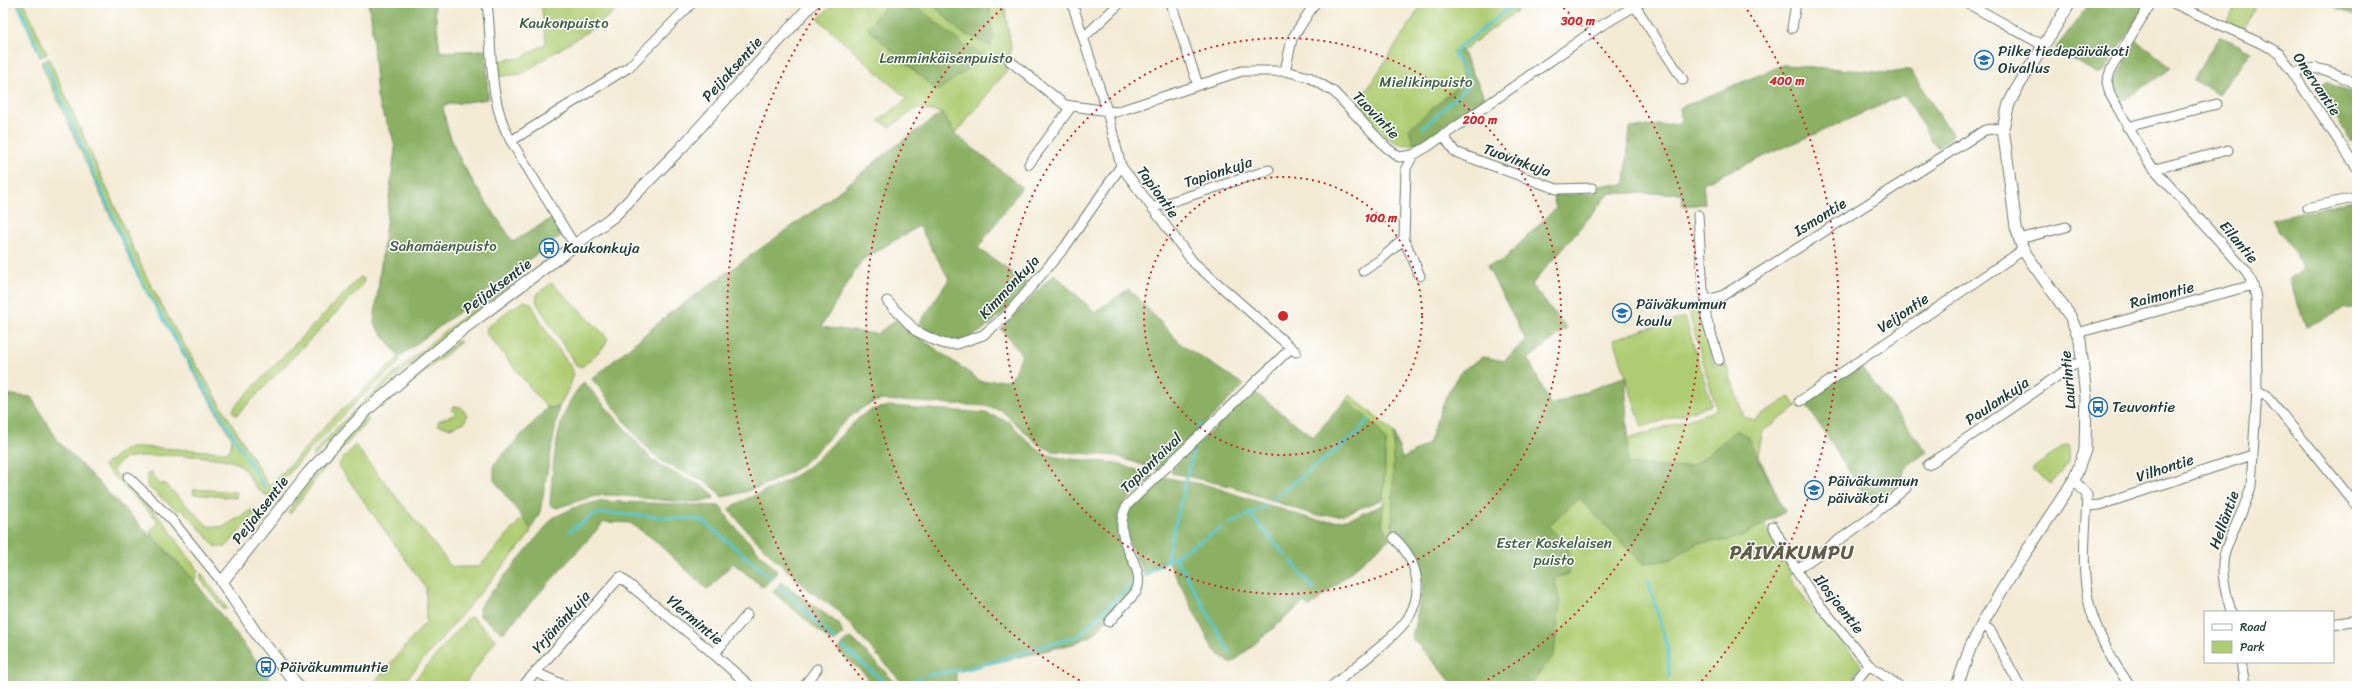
<svg xmlns="http://www.w3.org/2000/svg" width="2360" height="689" viewBox="0 0 2360 689" font-family="Sriracha,sans-serif">
  <style>
    .green { fill: #afcc72; stroke: #678453 }
    .forest { fill: #8bb064; stroke: #55764c }
    .lines { fill: none; stroke-linecap: round; stroke-linejoin: round }
    .stream { stroke: #59c6cc; stroke-width: 3 }
    .minor-casing { stroke: #697a6c; stroke-width: 11 }
    .tertiary-casing { stroke: #697a6c; stroke-width: 13 }
    .minor { stroke: #fff; stroke-width: 9 }
    .tertiary { stroke: #fff; stroke-width: 11 }
    .ring { fill: none; stroke: #d62828; stroke-width: 2; stroke-dasharray: 2 4 }
    .labels { text-anchor: middle; stroke-width: 3; stroke-linejoin: round; paint-order: stroke }
    .park-label { font-size: 15px; fill: #436144; stroke: #fff }
    .poi-label { font-size: 15px; fill: #1f3d34; stroke: #fff; text-anchor: start }
    .street-label { font-size: 15px; fill: #1f3d34; stroke: #fff }
    .district-label { font-size: 19px; font-weight: bold; letter-spacing: 1px; fill: #605e4a; stroke: #fff }
    .centre { fill: #d62828; stroke: #fff; stroke-width: 2 }
    .ring-label { font-size: 12px; text-anchor: middle; font-weight: bold; fill: #d62828; stroke: #fff; stroke-width: 3; stroke-linejoin: round; paint-order: stroke }
  </style>
  <rect width="100%" height="100%" fill="#fff"/>
  <filter id="ink" filterUnits="userSpaceOnUse"><feTurbulence type="fractalNoise" baseFrequency=".025" numOctaves="2"/><feDisplacementMap in="SourceGraphic" scale="8" xChannelSelector="R" yChannelSelector="G"/><feConvolveMatrix kernelMatrix="1 2 1 2 8 2 1 2 1" color-interpolation-filters="sRGB"/></filter>
  <filter id="wash" filterUnits="userSpaceOnUse"><feTurbulence type="fractalNoise" baseFrequency=".012" numOctaves="4" result="noise"/><feDisplacementMap in="SourceGraphic" scale="16" xChannelSelector="R" yChannelSelector="G"/><feGaussianBlur stdDeviation="0.9" result="paint"/><feColorMatrix in="noise" values="0 0 0 0 0 0 0 0 0 0 0 0 0 0 0 0 0 1.4 0 .05"/><feComposite in="paint" operator="in"/></filter>
  <g filter="url(#wash)">
    <rect width="100%" height="100%" fill="#f3ead4"/>
    <!-- green -->
    <path class="green" d="M17,3H24L47,54L40,57Z
      M368,3H434L440,52L486,50L488,99L443,105C447,154 487,201 513,242L552,218L563,234L399,356V363C352,404 310,449 269,496C252,491 252,474 238,464C222,454 146,454 127,458C121,459 117,465 113,470L163,521L198,570L195,581L150,533L158,521L103,466L125,449L139,447L226,452L230,450L232,439L138,277L41,63L49,59L145,274L172,324L268,484L273,483L329,422L399,357L374,323L395,150C394,130 381,116 377,96L371,15Z
      M541,3H622L610,15L590,30L521,74L495,77V61L521,58L546,43Z
      M834,3H1004L1011,47L1008,69L955,134L942,113L917,108L890,127L879,121L907,99L818,19Z
      M1423,3H1528L1462,51L1485,98L1418,143C1391,153 1373,122 1357,105Z
      M2237,3H2256L2244,29L2227,22Z
      M1783,65L1889,73L1910,70L1953,136L1937,148L1904,95L1703,183L1705,204L1683,206L1682,193H1610L1531,285L1567,328L1528,359L1551,406L1626,376L1614,339L1685,317L1712,405L1642,427L1626,378L1625,409L1629,439L1717,410L1691,320L1689,306L1697,305L1714,366L1725,362L1744,417L1755,420L1789,397L1797,407L1763,431L1758,454L1785,512L1763,523L1785,552L1793,572L1789,575L1808,604L1859,661L1861,667L1846,686H1455L1412,638L1423,586L1414,552L1400,537L1389,539L1382,524L1386,441L1346,400L1350,395L1394,432L1402,459L1428,444L1446,397L1460,372L1483,357L1504,361L1526,340L1487,266L1502,261L1556,208L1553,196L1596,193V185H1625L1630,128L1681,123L1680,108Z
      M360,277L364,279L363,285L238,414L236,415L233,411L235,406Z
      M509,281L512,284C442,338 373,392 314,457L312,455C370,388 440,335 509,281Z
      M552,283L608,338L604,347L582,367L576,365L538,305L536,300L538,293Z
      M525,301L531,304L551,339L573,370L571,384L559,407L547,408L486,333L487,327L509,310Z
      M459,340L461,342L381,408L379,405Z
      M454,406L461,407L467,415L465,422L450,428L438,425V421L454,415L455,412L451,410Z
      M366,417L369,420L327,465L290,514L288,512C309,477 339,447 366,417Z
      M355,445L452,567H479L523,517L531,529L530,534L523,543L401,686H371L426,622V588L338,465Z
      M2069,445L2068,462L2051,484L2032,469L2062,447Z
      M152,472V476L161,485L164,483L208,526L223,527L251,510H255L256,513L226,547H216L182,509L179,512L147,486V474Z
      M194,489L237,492L236,498L193,494Z
      M201,573L227,608L224,610L201,580Z
      M472,617L496,640L463,686H413L417,677L468,618Z
      M282,646L310,686H305L279,649Z"/>
    <!-- forest -->
    <path class="forest" d="M368,3H434L440,52L486,50L488,99L443,105C447,154 487,201 513,242L552,218L563,234L399,357L374,323L395,150C394,130 381,116 377,96L371,15Z
      M888,3H913L962,44L983,54L972,66L937,91L867,28Z
      M931,3H989L993,38L991,46L961,32Z
      M2090,3H2140L2144,8L2105,70L2098,74L2055,49Z
      M2325,3H2357V16Z
      M2219,36L2252,51L2219,94L2193,80Z
      M2137,40L2172,68L2121,102L2114,83Z
      M1453,51H1462L1485,98L1418,143L1413,141L1409,129L1465,80Z
      M1783,65L1889,73L1910,70L1953,136L1937,148L1904,95L1703,183L1705,204L1683,206L1682,193H1610L1531,285L1567,328L1528,359L1551,405L1626,376C1625,406 1629,435 1627,464C1648,464 1671,471 1692,465C1700,463 1728,437 1736,430L1747,436L1785,512L1742,536L1730,540L1698,543L1669,560L1643,564L1579,498L1548,526C1564,541 1573,551 1569,574L1554,578L1560,602L1554,655L1529,686H1455L1412,638L1423,586L1414,552L1392,529L1394,432L1402,459L1428,444L1446,397L1460,372L1483,357L1504,361L1526,340L1487,266L1502,261L1556,208L1553,196L1596,193V185H1625L1630,128L1681,123L1680,108Z
      M2326,82L2357,95V125L2352,142L2317,87Z
      M942,113L955,134L1022,187L978,248L1029,284C1014,303 975,347 948,341C938,339 927,332 917,327L949,279L919,226L862,260L821,327L877,334L898,318L912,332L982,382L1011,379L1022,355L1001,329L1054,274L1095,312L1129,289L1182,345L1244,385L1158,470L1116,456L1053,451L1039,445L1001,410L986,406L882,400C849,405 824,450 797,468C776,482 747,493 722,497C707,476 683,475 662,461C637,443 613,403 592,379L669,314L823,204L895,146Z
      M2357,199V307L2344,309L2306,327L2289,279L2305,268L2272,220Z
      M1858,363L1927,452L1907,466L1900,483L1871,505L1804,401Z
      M584,382L652,460L676,474L706,488L712,493L714,498C699,508 631,495 610,495C590,495 575,503 556,508L550,505C553,466 555,411 584,382Z
      M1253,391L1313,437L1346,400L1377,427L1386,441L1383,499L1342,515L1317,516L1230,486L1172,473L1171,470Z
      M3,394L31,397L58,441L194,580L276,686H3Z
      M889,406L985,413L1009,422L1033,446L1044,454L1061,458L1116,463L1154,476L1122,505L1118,513V526L1123,547L1134,575V589L1093,635L1073,644L956,672V686H905L837,610L809,590L777,561L746,530L729,509C747,496 769,491 788,480C816,465 836,439 860,417L870,410Z
      M559,407L540,512L531,529L494,480V464L547,408Z
      M1162,477L1207,485L1311,519C1340,525 1357,516 1383,505L1382,524L1389,539L1309,608L1304,602L1231,664L1213,649L1167,559L1146,577C1136,557 1114,525 1133,504C1141,494 1153,486 1162,477Z
      M600,501L720,506L732,524L776,570L777,574L763,587L733,563L708,590L652,538L630,523L604,522L503,633L480,616L479,607L553,518L573,508Z
      M781,582L839,624L843,634L833,643L773,592Z
      M852,638L896,683L898,686H861L868,677L838,651L847,639Z"/>
    <g class="lines">
      <!-- stream -->
      <path class="stream" d="M18,3L40,54
        M45,63L143,285L264,487
        M1423,128L1465,89L1470,81L1454,54L1459,48L1516,3
        M1199,428L1200,425
        M1273,499L1358,433L1368,419
        M1249,513L1286,556
        M1229,524L1266,506
        M570,531L593,515L605,513L702,520L771,578
        M1175,556L1230,653
        M1166,561L1193,453
        M1291,561L1314,589
        M1144,575L1222,528
        M1648,581L1668,649L1669,677
        M780,586L835,640
        M843,647L889,686
        M928,675L968,669L1079,636L1134,581
        M908,685L921,677"/>
    </g>
  </g>
  <g filter="url(#ink)">
    <g class="lines">
      <defs>
        <path id="minor" d="M487,3C493,49 487,99 511,141
          M1072,3L1107,111L1121,166L1193,262L1296,352
          M1171,3L1198,85
          M1967,3L2044,46
          M2151,3L2111,69L2107,82L2110,94L2148,162L2247,272L2253,285L2256,298L2257,390L2267,396L2357,506
          M2173,3L2271,48L2280,54L2357,168
          M1635,6L1683,80
          M1792,28L1796,3
          M1083,38L1120,3
          M1010,61L1065,105L1116,112L1242,71H1285L1309,77L1334,92L1387,148L1399,157L1413,155L1427,147L1599,27L1640,3
          M1285,71L1292,39L1315,3
          M2294,74C2318,61 2334,74 2357,84
          M2127,127L2217,104
          M1443,135L1455,152L1540,183L1557,189L1592,188
          M1413,155L1406,168L1404,239L1420,276
          M1029,164L1071,107
          M2155,169L2228,150
          M1152,208L1269,170
          M2308,208L2357,197
          M1698,215L1703,289L1706,300
          M2019,239L2066,227
          M575,246L511,141L629,67L692,3
          M1363,271L1380,260L1404,239
          M887,301L916,331L934,340L945,344H957L983,335L1007,315L1065,247L1121,166
          M2077,333L2253,285
          M1719,360L1706,317V300L1722,296L1985,130L2003,128
          M1800,401L2023,250
          M1928,465L2075,364L2083,362
          M128,477L172,520L222,582
          M2074,480L2087,495C2086,528 2081,566 2088,599C2094,627 2112,664 2131,686
          M2087,506L2100,505L2252,455
          M1773,526L1796,570L1815,599L1869,665L1899,686
          M1796,570L1866,521L1906,488
          M2231,612C2227,595 2220,574 2224,556C2230,532 2245,511 2251,486L2257,390
          M1109,622L1136,592C1149,564 1108,543 1127,505L1291,348
          M2333,624L2357,620
          M1982,625L1990,630L2020,686
          M714,654L747,615
          M2241,662L2245,686
          M535,672L566,686
          M523,686L620,577L708,649L750,686
          M804,686L817,669
          M1332,686C1352,669 1395,638 1408,618C1425,591 1417,559 1394,538
          M1852,686L1869,665"/>
        <path id="tertiary" d="M298,686L258,636L222,582L309,472L369,408L463,329L615,215L682,147L813,3
          M1957,686L1970,648L1986,617L2011,575L2074,480L2085,450L2086,398L2080,340L2070,316L2023,250L2016,227L2003,128L2009,104L2016,90L2070,3"/>
      </defs>
      <!-- minor casing -->
      <use href="#minor" class="minor-casing"/>
      <!-- tertiary casing -->
      <use href="#tertiary" class="tertiary-casing"/>
      <!-- minor -->
      <use href="#minor" class="minor"/>
      <!-- tertiary -->
      <use href="#tertiary" class="tertiary"/>
    </g>
  </g>
  <!-- distance rings -->
  <g class="ring">
    <circle cx="1283" cy="316" r="139"/>
    <circle cx="1283" cy="316" r="278"/>
    <path d="M1090 686A417 417 0 0 1 1007 4M1559 4A417 417 0 0 1 1476 686"/>
    <path d="M867 684A556 556 0 0 1 822 5M1744 5A556 556 0 0 1 1699 684"/>
  </g>
  <!-- icons -->
  <defs>
    <symbol id="school-ring" viewBox="-11 -11 22 22"><circle r="9.5" fill="#fff" stroke="#1f6fb2" stroke-width="1.5"/><path d="M0-5L7-2L0 1L-7-2ZM-4 1L0 2.5L4 1V4Q0 6-4 4Z" fill="#1f6fb2"/></symbol>
    <symbol id="bus-ring" viewBox="-11 -11 22 22"><circle r="9.5" fill="#fff" stroke="#1f6fb2" stroke-width="1.5"/><path d="M-5-6H5V4H4V6H2V4H-2V6H-4V4H-5ZM-3.5-4V0h7V-4ZM-3.5 1.2v1.5H-2V1.2ZM2 1.2v1.5H3.5V1.2Z" fill="#1f6fb2"/></symbol>
  </defs>
  <g fill-rule="evenodd">
    <use href="#school-ring" x="1973" y="49" width="22" height="22"/>
    <use href="#bus-ring" x="538" y="237" width="22" height="22"/>
    <use href="#school-ring" x="1611" y="302" width="22" height="22"/>
    <use href="#bus-ring" x="2087" y="396" width="22" height="22"/>
    <use href="#school-ring" x="1803" y="479" width="22" height="22"/>
    <use href="#bus-ring" x="255" y="656" width="22" height="22"/>
  </g>
  <g class="labels">
    <!-- park labels -->
    <g class="park-label">
      <text x="564" y="28">Kaukonpuisto</text>
      <text x="946" y="63">Lemminkäisenpuisto</text>
      <text x="1426" y="87">Mielikinpuisto</text>
      <text x="443" y="251">Sahamäenpuisto</text>
      <text x="1554" y="548">Ester Koskelaisen<tspan x="1554" dy="17">puisto</tspan></text>
    </g>
    <!-- poi labels -->
    <g class="poi-label">
      <text x="1998" y="56">Pilke tiedepäiväkoti<tspan x="1998" dy="17">Oivallus</tspan></text>
      <text x="563" y="253">Kaukonkuja</text>
      <text x="1636" y="309">Päiväkummun<tspan x="1636" dy="17">koulu</tspan></text>
      <text x="2112" y="412">Teuvontie</text>
      <text x="1828" y="486">Päiväkummun<tspan x="1828" dy="17">päiväkoti</tspan></text>
      <text x="280" y="672">Päiväkummuntie</text>
    </g>
    <!-- street labels -->
    <g class="street-label">
      <text transform="translate(732 69) rotate(-48)" y="5">Peijaksentie</text>
      <text transform="translate(2317 84) rotate(56)" y="5">Onervantie</text>
      <text transform="translate(1376 115) rotate(46)" y="5">Tuovintie</text>
      <text transform="translate(1517 160) rotate(20)" y="5">Tuovinkuja</text>
      <text transform="translate(1218 172) rotate(-18)" y="5">Tapionkuja</text>
      <text transform="translate(1158 192) rotate(54)" y="5">Tapiontie</text>
      <text transform="translate(1820 217) rotate(-32)" y="5">Ismontie</text>
      <text transform="translate(2239 242) rotate(50)" y="5">Eilantie</text>
      <text transform="translate(497 286) rotate(-37)" y="5">Peijaksentie</text>
      <text transform="translate(1009 287) rotate(-47)" y="5">Kimmonkuja</text>
      <text transform="translate(2162 295) rotate(-15)" y="5">Raimontie</text>
      <text transform="translate(1903 313) rotate(-34)" y="5">Veijontie</text>
      <text transform="translate(2068 380) rotate(-95)" y="5">Laurintie</text>
      <text transform="translate(1997 401) rotate(-34)" y="5">Paulankuja</text>
      <text transform="translate(1151 463) rotate(-44)" y="5">Tapiontaival</text>
      <text transform="translate(2165 468) rotate(-18)" y="5">Vilhontie</text>
      <text transform="translate(260 510) rotate(-52)" y="5">Peijaksentie</text>
      <text transform="translate(2224 520) rotate(-70)" y="5">Helläntie</text>
      <text transform="translate(1839 604) rotate(52)" y="5">Ilosjoentie</text>
      <text transform="translate(695 620) rotate(40)" y="5">Ylermintie</text>
      <text transform="translate(561 622) rotate(-48)" y="5">Yrjänänkuja</text>
    </g>
    <!-- district labels -->
    <g class="district-label">
      <text x="1792" y="559">PÄIVÄKUMPU</text>
    </g>
  </g>
  <circle cx="1283" cy="316" r="6" class="centre"/>
  <g class="ring-label">
    <text x="1578" y="25">300 m</text>
    <text x="1787" y="85">400 m</text>
    <text x="1480" y="124">200 m</text>
    <text x="1381" y="222">100 m</text>
  </g>
  <!-- margin -->
  <rect width="2360" height="689" fill="none" stroke="#fff" stroke-width="16"/>
  <!-- legend -->
  <rect x="2204" y="611" width="130" height="52" fill="#ffffff" stroke="#a5b1ae"/>
  <rect x="2212" y="624" width="20" height="6" fill="#ffffff" stroke="#a5b1ae"/>
  <text x="2240" y="631" font-size="12" fill="#1f3d34">Road</text>
  <rect x="2212" y="641" width="20" height="12" fill="#afcc72" stroke="#a5b1ae"/>
  <text x="2240" y="651" font-size="12" fill="#1f3d34">Park</text>
</svg>
